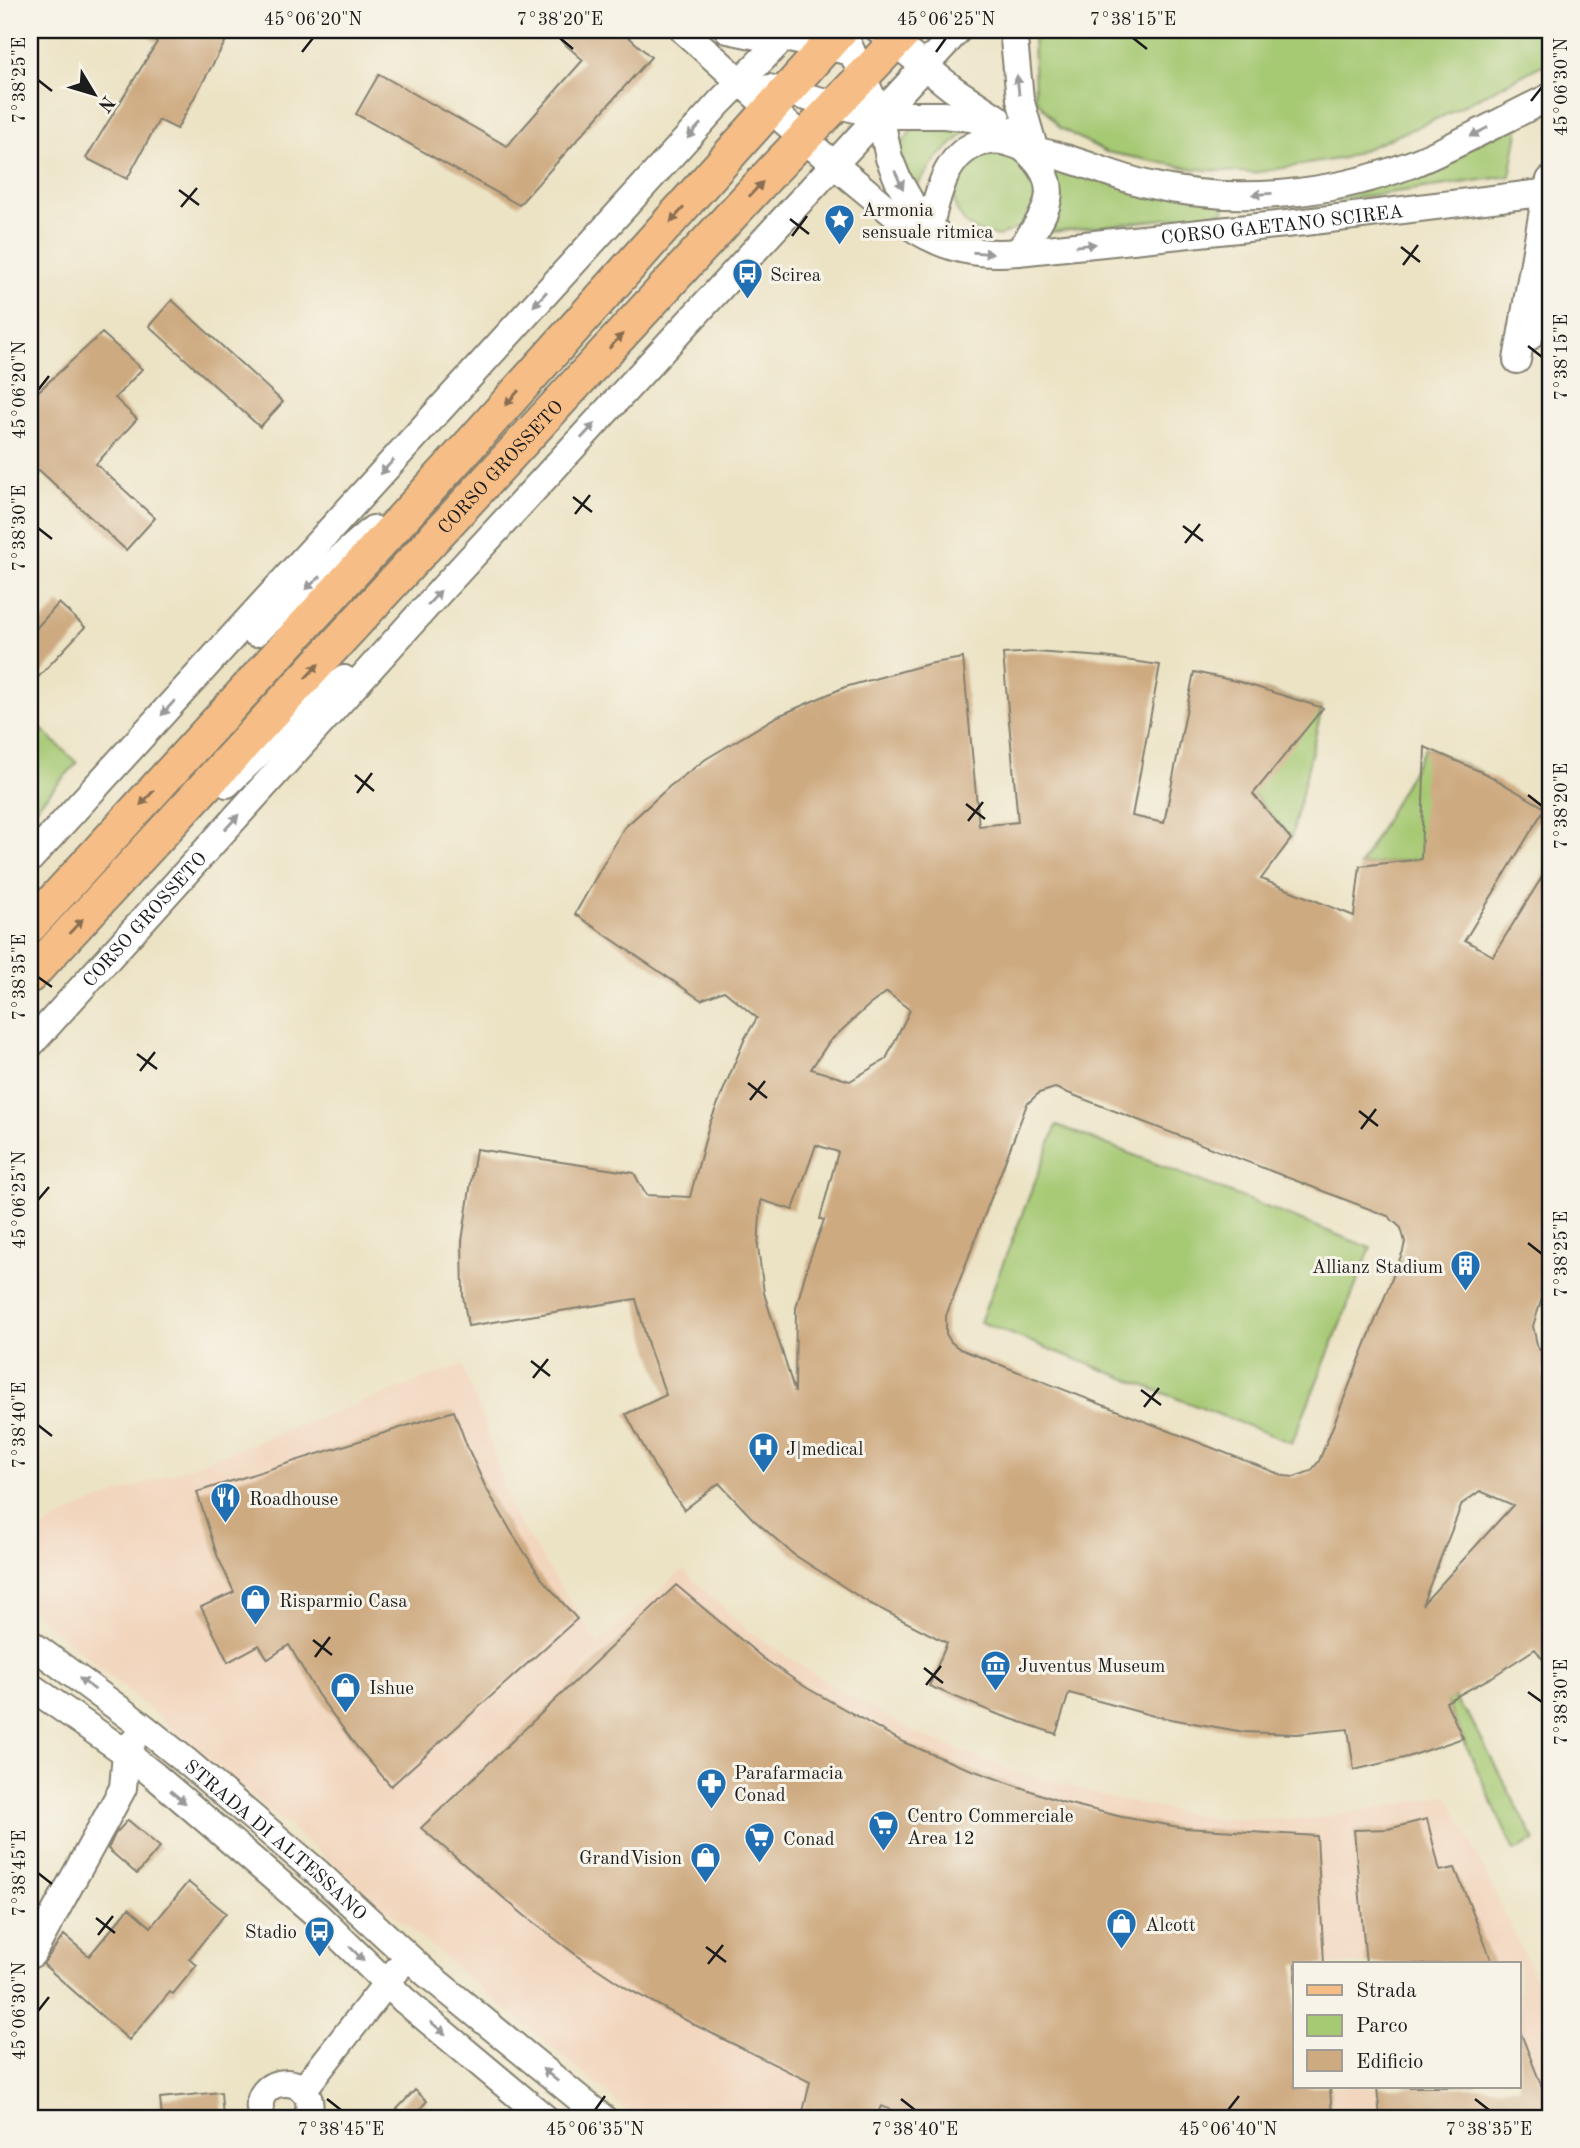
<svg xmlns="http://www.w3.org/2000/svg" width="1580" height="2148" viewBox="0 0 1580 2148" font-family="'Old Standard TT',serif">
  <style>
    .built { fill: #f2d5bd; fill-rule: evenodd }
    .green { fill: #a6c973; stroke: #617248; stroke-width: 2 }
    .building { fill: #ceaa81; fill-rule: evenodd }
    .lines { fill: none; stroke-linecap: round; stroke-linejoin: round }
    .minor-casing { stroke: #848070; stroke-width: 30 }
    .major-casing { stroke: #848070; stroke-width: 37 }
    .minor { stroke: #fff; stroke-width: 26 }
    .major { stroke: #f6be86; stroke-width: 33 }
    .oneway { fill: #999 }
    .oneway2 { fill: #896d51 }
    .ticks { fill: none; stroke: #1c1c1c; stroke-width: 2.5 }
    .labels { text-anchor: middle; stroke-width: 6; stroke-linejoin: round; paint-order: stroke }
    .poi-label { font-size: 19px; fill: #1c1c1c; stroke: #f7f3e8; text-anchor: start }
    .street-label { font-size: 19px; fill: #1c1c1c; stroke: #f7f3e8 }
    .neatline { fill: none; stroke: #1c1c1c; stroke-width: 2.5 }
    .ticks-label { font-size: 18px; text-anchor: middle; fill: #1c1c1c }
  </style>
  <rect width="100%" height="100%" fill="#f7f3e8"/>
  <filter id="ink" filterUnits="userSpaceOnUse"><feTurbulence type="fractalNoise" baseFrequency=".0143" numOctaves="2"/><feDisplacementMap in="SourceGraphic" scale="14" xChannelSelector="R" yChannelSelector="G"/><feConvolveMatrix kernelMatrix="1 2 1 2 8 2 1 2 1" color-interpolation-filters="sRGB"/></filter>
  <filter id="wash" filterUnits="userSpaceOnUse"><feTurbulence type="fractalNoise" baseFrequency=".00686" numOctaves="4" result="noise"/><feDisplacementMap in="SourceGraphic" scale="28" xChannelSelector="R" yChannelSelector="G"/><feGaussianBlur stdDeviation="1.57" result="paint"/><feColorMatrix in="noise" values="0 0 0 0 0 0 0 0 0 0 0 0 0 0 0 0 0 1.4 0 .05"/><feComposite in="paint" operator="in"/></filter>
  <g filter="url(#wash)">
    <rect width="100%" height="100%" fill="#ece3c5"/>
    <!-- built -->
    <path class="built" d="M462,1365L487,1431L511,1511L598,1644L683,1570L748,1631L833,1686L914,1732L1006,1769L1111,1798L1214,1819H1315L1448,1795L1550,2008V2118H636L30,1609V1536L79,1508ZM1295,1964H1519V2087H1295Z"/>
    <!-- green -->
    <path class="green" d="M1033,30H1550V61L1443,116L1344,158L1253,173L1194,169L1106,152L1060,128L1035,98Z
      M1520,120L1510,176L1330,201L1329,193Z
      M918,122L970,128L938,157L913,191L897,150Z
      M996,152L1016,156L1036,180L1038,198L1021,227L998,236L981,233L967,225L957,211L954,201L956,180L967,163L976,157Z
      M1054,162L1225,204L1224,212L1043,233Z
      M1265,690L1322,708L1291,839L1254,795L1249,811Z
      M30,718L77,763L30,814Z
      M1425,747L1481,772L1414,876L1421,859L1360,866Z
      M1057,1125L1371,1248L1292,1443L980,1322Z
      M1455,1697L1460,1708L1468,1714L1535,1841L1514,1851L1446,1701Z"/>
    <g id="blocks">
      <!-- building -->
      <path class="building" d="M135,30H218L229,35L177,129L159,120L127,179L86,158L157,42Z
        M549,30H621L651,57L519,205L356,114L379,74L507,146L583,60Z
        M172,300L283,402L260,427L149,326Z
        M102,333L142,369L115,398L137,419L96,464L155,518L126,550L39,470L30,480V399Z
        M59,603L85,627L30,686V635Z
        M1035,652L1104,657L1160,665L1132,816L1164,823L1194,672L1240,682L1323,708L1253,794L1291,839L1261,879L1354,916L1360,866L1421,859L1425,747L1488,775L1545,808L1465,940L1493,956L1550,864V1273L1533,1326L1538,1349L1550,1354L1543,1371L1550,1400V1669L1535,1649L1492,1677L1446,1702L1463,1738L1408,1757L1354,1770L1348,1729L1296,1734L1244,1732L1154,1716L1069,1693L1056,1734L997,1714L929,1686L947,1643L869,1603L793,1554L754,1520L719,1483L684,1510L654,1466L626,1414L666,1395L649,1348L636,1299L468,1326L463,1296L462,1241L476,1149L634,1173L646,1195L690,1197L709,1125L745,1038L757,1018L724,991L701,1000L575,914L624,828L670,786L706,759L776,717L845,687L928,664L963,658L979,826L1018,822L1003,654ZM887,992L910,1010L886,1059L850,1081L811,1069L829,1042L868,1006ZM1055,1088L1388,1216L1401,1228L1405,1242L1403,1251L1319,1461L1311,1471L1294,1477L1284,1476L978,1356L960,1349L951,1342L946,1334V1316L1027,1104L1039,1093ZM816,1145L838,1152L820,1219L824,1220L808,1264L796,1308L795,1393L764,1293L758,1247L761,1200L793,1210ZM1480,1491L1513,1505L1422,1605L1462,1504Z
        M454,1411L467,1446L485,1486L512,1533L542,1579L577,1619L391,1786L357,1747L318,1695L289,1645L268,1659L259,1645L228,1662L201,1607L234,1592L217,1555L197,1492Z
        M676,1585L764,1659L807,1688L903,1742L958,1765L1062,1802L1122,1817L1185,1828L1317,1836L1324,1964H1295V2087H1330L1332,2118H913L881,2106L876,2118H820L803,2112L810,2082L695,2025L628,1989L575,1954L525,1916L421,1828Z
        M1427,1819L1440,1871L1455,1868L1493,1964H1366L1354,1830L1388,1829Z
        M128,1820L160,1847L137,1874L108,1849L115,1834Z
        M188,1882L226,1913L189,1959L197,1965L173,1994L170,1992L129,2040L43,1964L64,1935L89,1956L129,1908L151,1927Z
        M1520,2031L1550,2108V2118H1380L1377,2087H1519Z
        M415,2090L427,2101L412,2118H407L397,2109Z
        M221,2092L223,2118H162L160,2098Z"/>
    </g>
  </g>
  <g filter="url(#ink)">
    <use href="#blocks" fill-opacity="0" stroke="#848070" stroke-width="2"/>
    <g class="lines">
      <defs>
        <g id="minor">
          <path id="s1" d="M683,30C741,82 799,137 860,186C882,204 904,225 929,237C957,252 986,255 1018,252L1305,222L1550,192"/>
          <path d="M728,30L762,37L784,38L843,50"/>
          <path d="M842,30L880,115L889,158L898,180L910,201L936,232"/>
          <path d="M879,30L953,89L997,118"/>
          <path d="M1013,30L1020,99L1035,151"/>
          <path d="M769,88L880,115H944L971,118L1019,134"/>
          <path d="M927,236C937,202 942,152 983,142C1001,137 1013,145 1029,149C1041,152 1053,154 1065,158C1092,166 1118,177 1146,184C1233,205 1328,196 1412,164C1459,145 1504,119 1550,97"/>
          <path d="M1018,252C1047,213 1068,185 1022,147"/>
          <path d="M1529,337L1550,297"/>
          <path d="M1517,360L1546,193L1550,180"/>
          <path d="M255,633L373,529"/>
          <path d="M227,784L292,721L344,679"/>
          <path d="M30,859L720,102L791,30"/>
          <path id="s2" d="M30,1045L444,587L958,30"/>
          <path id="s3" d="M30,1643L141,1725L186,1761L318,1873L427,1974L603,2118"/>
          <path d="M30,1686L126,1753L155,1776L316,1914L404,2000L545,2118"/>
          <path d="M32,1954L123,1788L126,1753L132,1743"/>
          <path d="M303,2090L397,1970"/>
          <path d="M262,2118C246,2072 324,2071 307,2118"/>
        </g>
        <g id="major">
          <path d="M30,926L474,440L841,30"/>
          <path id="s4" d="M30,976L774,169L907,30"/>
        </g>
      </defs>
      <!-- minor casing -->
      <use href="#minor" class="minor-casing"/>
      <!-- major casing -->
      <use href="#major" class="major-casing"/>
      <!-- minor -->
      <use href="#minor" class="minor"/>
      <!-- major -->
      <use href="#major" class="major"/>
    </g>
    <!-- one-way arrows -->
    <defs><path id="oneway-solid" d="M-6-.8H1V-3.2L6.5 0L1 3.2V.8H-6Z" transform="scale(1.75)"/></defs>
    <g class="oneway">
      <use href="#oneway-solid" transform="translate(1018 85) rotate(-96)"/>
      <use href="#oneway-solid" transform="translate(694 131) rotate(132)"/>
      <use href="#oneway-solid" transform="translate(1479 132) rotate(153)"/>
      <use href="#oneway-solid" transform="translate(899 180) rotate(65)"/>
      <use href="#oneway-solid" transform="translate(1262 194) rotate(177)"/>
      <use href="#oneway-solid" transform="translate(1086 245) rotate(-6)"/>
      <use href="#oneway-solid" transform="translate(983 253) rotate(4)"/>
      <use href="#oneway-solid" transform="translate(540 299) rotate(132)"/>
      <use href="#oneway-solid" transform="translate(588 431) rotate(-47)"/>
      <use href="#oneway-solid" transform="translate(387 467) rotate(132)"/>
      <use href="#oneway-solid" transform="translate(313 583) rotate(140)"/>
      <use href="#oneway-solid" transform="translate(434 598) rotate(-48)"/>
      <use href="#oneway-solid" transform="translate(168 708) rotate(132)"/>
      <use href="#oneway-solid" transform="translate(232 822) rotate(-48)"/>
      <use href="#oneway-solid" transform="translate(87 1684) rotate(-144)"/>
      <use href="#oneway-solid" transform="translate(178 1797) rotate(40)"/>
      <use href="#oneway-solid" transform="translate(357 1954) rotate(45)"/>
      <use href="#oneway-solid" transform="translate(438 2028) rotate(40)"/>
      <use href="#oneway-solid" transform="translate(550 2075) rotate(-141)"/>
    </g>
    <g class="oneway2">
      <use href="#oneway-solid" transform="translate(756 189) rotate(-47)"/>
      <use href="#oneway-solid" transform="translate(677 215) rotate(132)"/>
      <use href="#oneway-solid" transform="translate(616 341) rotate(-47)"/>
      <use href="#oneway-solid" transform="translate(512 398) rotate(132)"/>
      <use href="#oneway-solid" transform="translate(312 671) rotate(-47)"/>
      <use href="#oneway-solid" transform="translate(147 798) rotate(133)"/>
      <use href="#oneway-solid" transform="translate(76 926) rotate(-47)"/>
    </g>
  </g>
  <!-- ticks -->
  <path class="ticks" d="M560,38L573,49M1133,38L1147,49M302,52L313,38M936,52L946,38M38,80L52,91M1531,101L1542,87M179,190L199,205M181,207L197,188M790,219L809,234M792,236L807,216M1401,247L1420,262M1403,265L1418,245M1528,346L1542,357M38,390L49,376M573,497L592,512M575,514L590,495M1183,526L1203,541M38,528L52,539M1185,543L1200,524M355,775L374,791M357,793L372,773M1528,795L1542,806M966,804L985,819M968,821L983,802M38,977L52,987M137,1054L157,1069M140,1071L155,1052M748,1083L767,1098M750,1100L765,1081M1359,1111L1378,1126M1361,1129L1376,1109M38,1200L49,1187M1528,1243L1542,1254M531,1361L550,1376M533,1378L548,1359M1141,1390L1161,1405M1144,1407L1159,1388M38,1425L52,1436M313,1640L332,1655M315,1657L330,1637M924,1668L943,1683M926,1685L941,1666M1528,1692L1542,1702M38,1873L52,1884M96,1918L115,1933M98,1935L113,1916M706,1947L726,1962M708,1964L723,1945M38,2011L49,1997M327,2099L341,2110M901,2099L915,2110M1475,2099L1489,2110M595,2110L605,2096M1228,2110L1239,2096"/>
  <!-- icons -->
  <defs>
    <symbol id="sight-pin" viewBox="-11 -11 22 30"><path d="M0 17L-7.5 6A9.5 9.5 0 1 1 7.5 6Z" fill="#1f6fb2" stroke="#f7f3e8"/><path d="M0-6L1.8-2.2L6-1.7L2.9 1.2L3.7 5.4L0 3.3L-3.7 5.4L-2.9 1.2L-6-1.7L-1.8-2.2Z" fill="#fff"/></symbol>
    <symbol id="bus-pin" viewBox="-11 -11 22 30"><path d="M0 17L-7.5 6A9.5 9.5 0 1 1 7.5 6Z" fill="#1f6fb2" stroke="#f7f3e8"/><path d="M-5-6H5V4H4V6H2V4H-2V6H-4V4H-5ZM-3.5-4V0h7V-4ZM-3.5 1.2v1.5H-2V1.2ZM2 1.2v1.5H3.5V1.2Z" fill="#fff"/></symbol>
    <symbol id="building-pin" viewBox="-11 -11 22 30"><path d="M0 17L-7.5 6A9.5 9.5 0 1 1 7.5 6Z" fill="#1f6fb2" stroke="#f7f3e8"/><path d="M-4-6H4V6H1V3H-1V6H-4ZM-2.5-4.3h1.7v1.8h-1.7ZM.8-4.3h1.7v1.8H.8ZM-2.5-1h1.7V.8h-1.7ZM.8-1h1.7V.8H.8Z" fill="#fff"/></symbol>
    <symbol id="hospital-pin" viewBox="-11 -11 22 30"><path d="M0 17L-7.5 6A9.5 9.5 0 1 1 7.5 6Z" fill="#1f6fb2" stroke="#f7f3e8"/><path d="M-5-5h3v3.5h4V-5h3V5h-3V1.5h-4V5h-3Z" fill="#fff"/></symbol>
    <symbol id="restaurant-pin" viewBox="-11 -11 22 30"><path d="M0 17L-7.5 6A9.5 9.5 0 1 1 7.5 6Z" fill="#1f6fb2" stroke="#f7f3e8"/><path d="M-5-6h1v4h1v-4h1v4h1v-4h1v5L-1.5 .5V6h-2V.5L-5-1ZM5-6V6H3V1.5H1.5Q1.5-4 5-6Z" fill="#fff"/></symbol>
    <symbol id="shop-pin" viewBox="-11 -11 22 30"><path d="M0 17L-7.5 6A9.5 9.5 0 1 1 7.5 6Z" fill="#1f6fb2" stroke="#f7f3e8"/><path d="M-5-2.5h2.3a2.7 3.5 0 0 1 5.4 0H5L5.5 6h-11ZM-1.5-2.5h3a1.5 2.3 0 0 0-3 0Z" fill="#fff"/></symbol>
    <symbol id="museum-pin" viewBox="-11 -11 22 30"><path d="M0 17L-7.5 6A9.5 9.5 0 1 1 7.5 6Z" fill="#1f6fb2" stroke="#f7f3e8"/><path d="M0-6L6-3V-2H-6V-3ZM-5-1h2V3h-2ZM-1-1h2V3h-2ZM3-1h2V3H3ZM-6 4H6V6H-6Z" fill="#fff"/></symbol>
    <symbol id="pharmacy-pin" viewBox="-11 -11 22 30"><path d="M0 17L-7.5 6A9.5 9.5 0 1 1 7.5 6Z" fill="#1f6fb2" stroke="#f7f3e8"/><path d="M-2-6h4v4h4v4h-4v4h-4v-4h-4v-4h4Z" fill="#fff"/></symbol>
    <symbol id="supermarket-pin" viewBox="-11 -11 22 30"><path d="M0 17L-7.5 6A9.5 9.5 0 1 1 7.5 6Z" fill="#1f6fb2" stroke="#f7f3e8"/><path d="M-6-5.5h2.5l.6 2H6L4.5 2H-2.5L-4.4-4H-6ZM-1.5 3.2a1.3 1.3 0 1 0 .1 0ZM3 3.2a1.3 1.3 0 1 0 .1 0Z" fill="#fff"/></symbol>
  </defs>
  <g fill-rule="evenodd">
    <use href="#sight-pin" x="822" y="202" width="35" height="47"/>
    <use href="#bus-pin" x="730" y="256" width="35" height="47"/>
    <use href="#building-pin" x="1448" y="1248" width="35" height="47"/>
    <use href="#hospital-pin" x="746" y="1430" width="35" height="47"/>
    <use href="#restaurant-pin" x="208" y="1480" width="35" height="47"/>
    <use href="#shop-pin" x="238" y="1582" width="35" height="47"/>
    <use href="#museum-pin" x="978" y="1648" width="35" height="47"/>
    <use href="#shop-pin" x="328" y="1670" width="35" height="47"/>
    <use href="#pharmacy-pin" x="694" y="1766" width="35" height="47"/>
    <use href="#supermarket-pin" x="866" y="1808" width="35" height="47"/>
    <use href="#supermarket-pin" x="742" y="1820" width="35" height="47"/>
    <use href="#shop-pin" x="688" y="1840" width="35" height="47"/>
    <use href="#shop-pin" x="1104" y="1906" width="35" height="47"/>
    <use href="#bus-pin" x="302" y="1914" width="35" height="47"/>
  </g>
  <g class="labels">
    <!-- poi labels -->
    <g class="poi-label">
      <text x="862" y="216">Armonia<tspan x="862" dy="22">sensuale ritmica</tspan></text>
      <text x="770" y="281">Scirea</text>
      <text x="1443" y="1273" text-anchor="end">Allianz Stadium</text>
      <text x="786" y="1455">J|medical</text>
      <text x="249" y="1505">Roadhouse</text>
      <text x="279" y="1607">Risparmio Casa</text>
      <text x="1018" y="1672">Juventus Museum</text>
      <text x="369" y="1694">Ishue</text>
      <text x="734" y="1779">Parafarmacia<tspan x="734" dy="22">Conad</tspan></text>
      <text x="907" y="1822">Centro Commerciale<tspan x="907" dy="22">Area 12</tspan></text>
      <text x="783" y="1845">Conad</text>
      <text x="682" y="1864" text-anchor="end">GrandVision</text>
      <text x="1145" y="1931">Alcott</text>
      <text x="297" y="1938" text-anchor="end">Stadio</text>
    </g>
    <!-- street labels -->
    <g class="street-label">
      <text dy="7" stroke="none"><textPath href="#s1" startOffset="679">CORSO GAETANO SCIREA</textPath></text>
      <text dy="7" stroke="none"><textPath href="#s4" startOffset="693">CORSO GROSSETO</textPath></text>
      <text dy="7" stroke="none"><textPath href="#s2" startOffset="170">CORSO GROSSETO</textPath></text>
      <text dy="7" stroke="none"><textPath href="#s3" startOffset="315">STRADA DI ALTESSANO</textPath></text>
    </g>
  </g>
  <!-- margin -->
  <rect width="1580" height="2148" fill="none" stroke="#f7f3e8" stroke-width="77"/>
  <!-- legend -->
  <rect x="1293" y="1962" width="228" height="126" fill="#f7f3e8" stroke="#9f9d96" stroke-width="2"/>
  <rect x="1307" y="1985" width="35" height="10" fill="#f6be86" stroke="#9f9d96" stroke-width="2"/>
  <text x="1356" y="1997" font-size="21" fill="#1c1c1c">Strada</text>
  <rect x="1307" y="2015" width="35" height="21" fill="#a6c973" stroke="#9f9d96" stroke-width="2"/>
  <text x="1356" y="2032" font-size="21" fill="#1c1c1c">Parco</text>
  <rect x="1307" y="2050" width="35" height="21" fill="#ceaa81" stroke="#9f9d96" stroke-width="2"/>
  <text x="1356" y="2068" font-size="21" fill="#1c1c1c">Edificio</text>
  <!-- north arrow -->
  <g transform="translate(94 94) rotate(128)" stroke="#f7f3e8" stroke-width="5" paint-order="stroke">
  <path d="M0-5L12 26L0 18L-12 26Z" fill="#1c1c1c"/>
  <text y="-10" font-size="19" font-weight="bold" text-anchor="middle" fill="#1c1c1c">N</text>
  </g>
  <rect x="38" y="38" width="1504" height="2072" class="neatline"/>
  <g class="ticks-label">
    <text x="313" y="25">45°06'20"N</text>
    <text x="560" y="25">7°38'20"E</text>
    <text x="946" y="25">45°06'25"N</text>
    <text x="1133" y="25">7°38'15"E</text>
    <text transform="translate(19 80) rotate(-90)" y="6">7°38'25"E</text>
    <text transform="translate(1561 87) rotate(-90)" y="6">45°06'30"N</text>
    <text transform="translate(1561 357) rotate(-90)" y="6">7°38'15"E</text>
    <text transform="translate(19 390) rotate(-90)" y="6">45°06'20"N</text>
    <text transform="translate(19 528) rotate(-90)" y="6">7°38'30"E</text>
    <text transform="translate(1561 806) rotate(-90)" y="6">7°38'20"E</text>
    <text transform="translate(19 977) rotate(-90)" y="6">7°38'35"E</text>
    <text transform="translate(19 1200) rotate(-90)" y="6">45°06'25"N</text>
    <text transform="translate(1561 1254) rotate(-90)" y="6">7°38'25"E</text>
    <text transform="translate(19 1425) rotate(-90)" y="6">7°38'40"E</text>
    <text transform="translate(1561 1702) rotate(-90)" y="6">7°38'30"E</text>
    <text transform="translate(19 1873) rotate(-90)" y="6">7°38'45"E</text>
    <text transform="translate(19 2011) rotate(-90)" y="6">45°06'30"N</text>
    <text x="341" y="2135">7°38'45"E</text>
    <text x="595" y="2135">45°06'35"N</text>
    <text x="915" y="2135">7°38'40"E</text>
    <text x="1228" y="2135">45°06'40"N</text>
    <text x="1489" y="2135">7°38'35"E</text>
  </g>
</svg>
